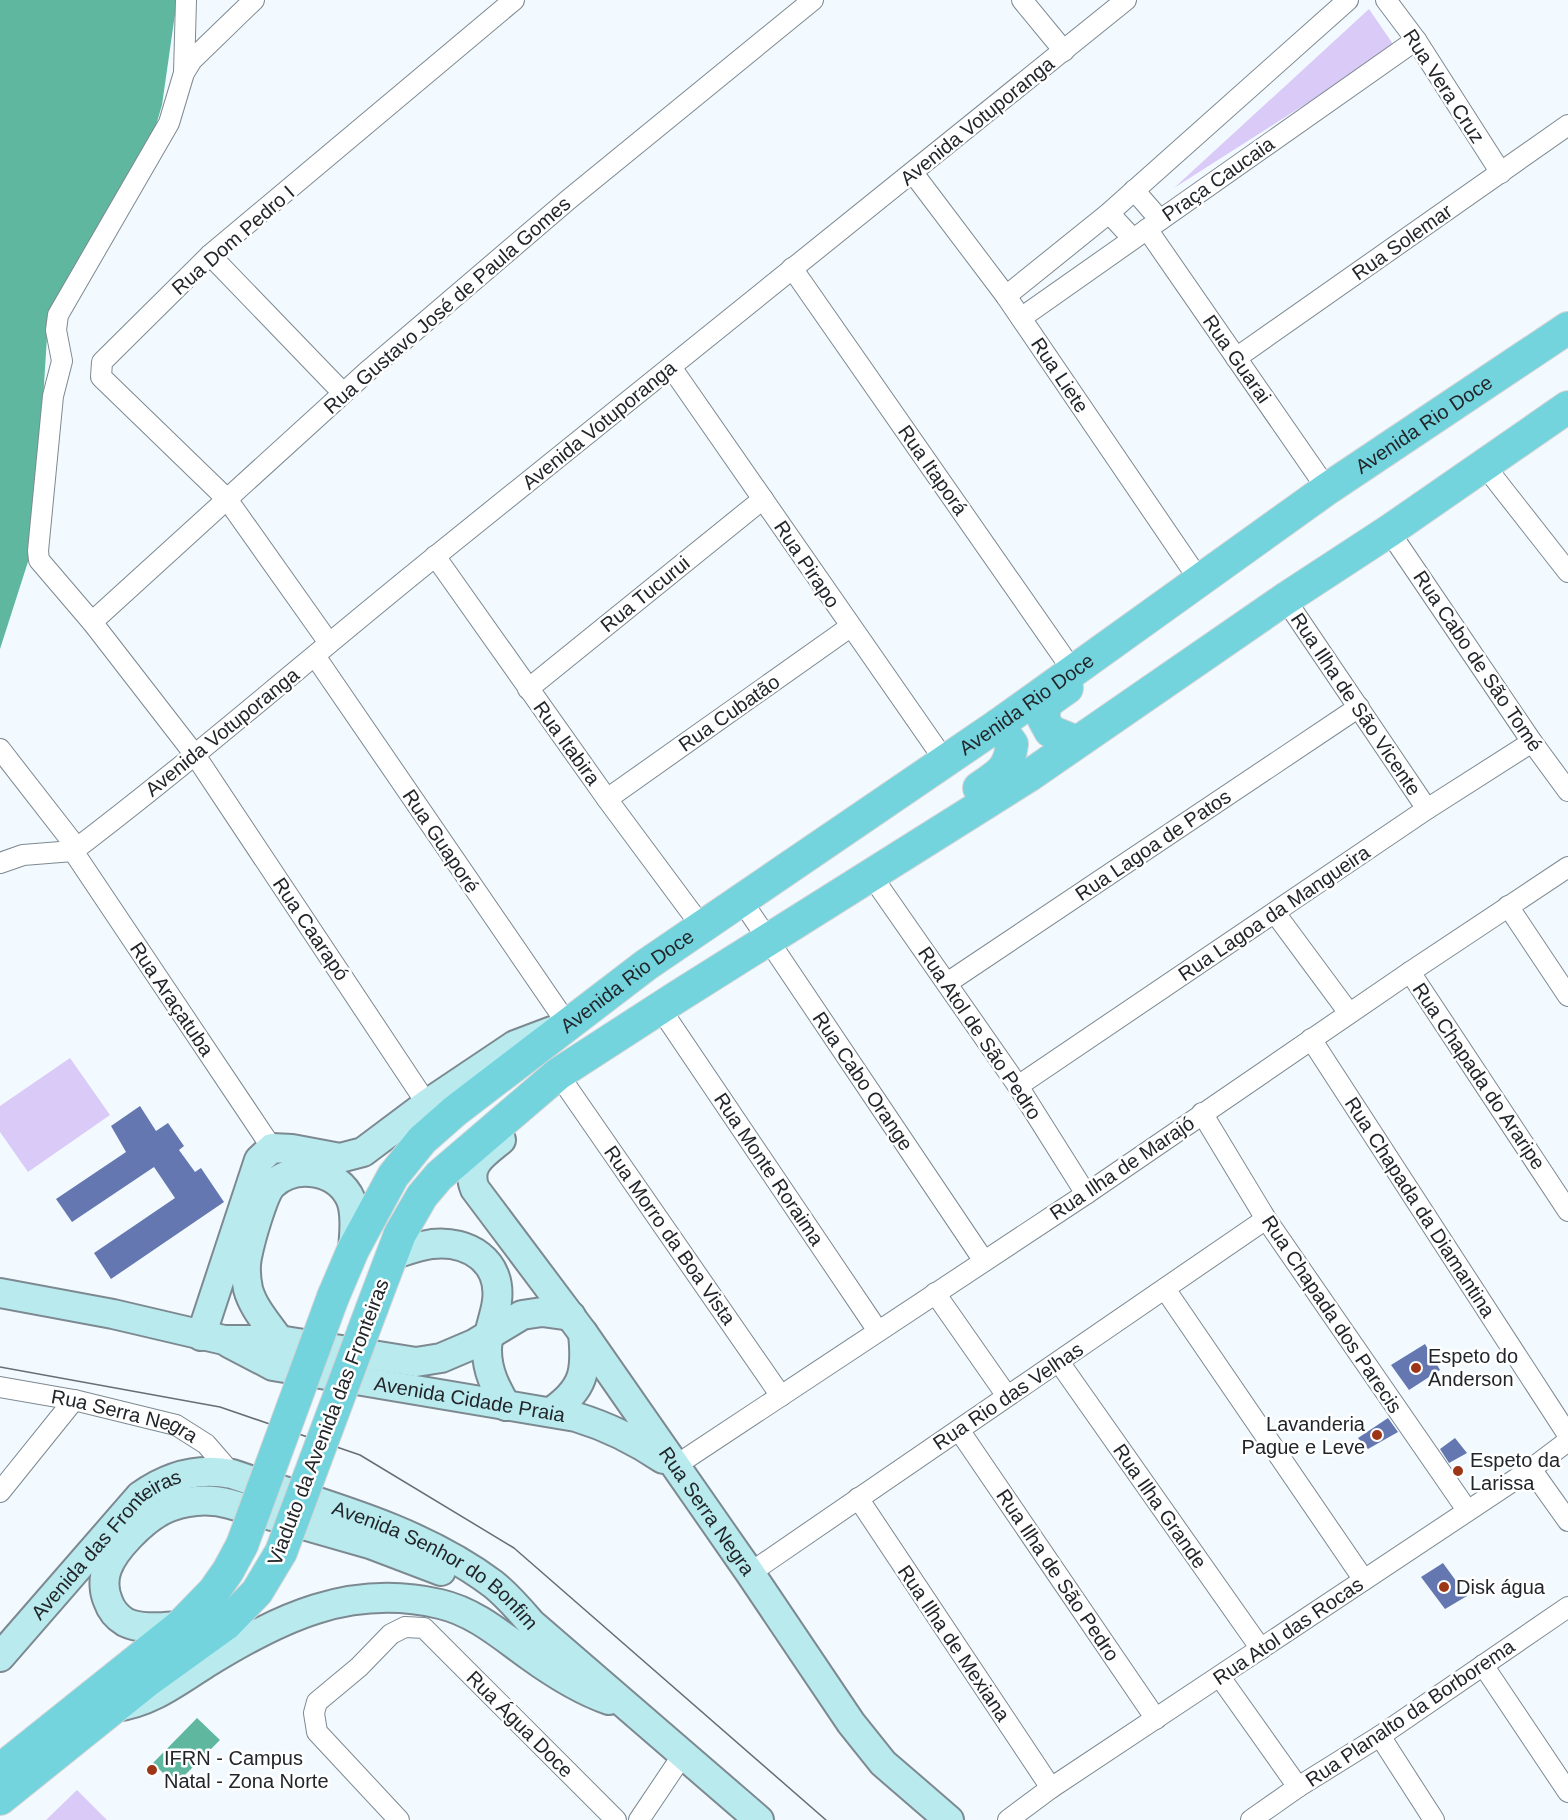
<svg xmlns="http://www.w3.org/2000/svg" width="1568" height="1820" viewBox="0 0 1568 1820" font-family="Helvetica,sans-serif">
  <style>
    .green { fill: #dacaf8 }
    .water { fill: #60b7a0 }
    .building { fill: #6477b0 }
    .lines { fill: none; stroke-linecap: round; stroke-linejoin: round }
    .street-casing { stroke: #7d8991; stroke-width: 22 }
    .secondary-casing { stroke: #7d8991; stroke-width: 32 }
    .primary-casing { stroke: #d3d4d4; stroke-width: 34 }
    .street { stroke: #fff; stroke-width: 20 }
    .secondary { stroke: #b9eaee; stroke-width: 28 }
    .primary { stroke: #73d4de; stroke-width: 32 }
    .tram { stroke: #686e72; stroke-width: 1.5 }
    .primary-bridge-casing { stroke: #d3d4d4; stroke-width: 34; stroke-linecap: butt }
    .primary-bridge { stroke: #73d4de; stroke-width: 32 }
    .poi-dot { fill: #9d3617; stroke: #fff; stroke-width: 2 }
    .labels { text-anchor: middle; stroke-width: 5; stroke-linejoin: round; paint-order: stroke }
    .street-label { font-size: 20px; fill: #22262a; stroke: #fff }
    .poi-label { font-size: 20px; fill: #22262a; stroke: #fff; text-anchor: start }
  </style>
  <rect width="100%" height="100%" fill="#f2faff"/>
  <!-- green -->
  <path class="green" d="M1369,9L1395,47L1174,188Z
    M70,1058L110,1115L28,1172L0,1132V1106Z
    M77,1790L107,1820H46Z"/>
  <!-- water -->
  <path class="water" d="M0,0H177L162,105L151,142L48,321L34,543L0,649Z
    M197,1718L220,1740L175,1785L153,1763Z"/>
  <!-- building -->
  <path class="building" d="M140,1106L156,1131L168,1123L184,1146L179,1150L195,1172L201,1168L224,1202L111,1279L94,1253L175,1198L154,1167L72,1222L56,1199L126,1152L111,1126Z
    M1425,1344L1440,1370L1409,1390L1391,1365Z
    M1388,1418L1398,1432L1368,1449L1358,1438Z
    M1455,1438L1467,1453L1449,1463L1440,1449Z
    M1443,1563L1467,1596L1445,1609L1421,1577Z"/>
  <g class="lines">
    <defs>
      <g id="street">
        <path d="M254,0L192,60L184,73L169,123L58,315L56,330L62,361L53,396L38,551L39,560L92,622L195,755L427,1104"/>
        <path d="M1022,0L1064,51"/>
        <path d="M1386,0L1416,40L1501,173"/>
        <path d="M184,73L186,0"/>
        <path d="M913,173L1006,296L1200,581"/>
        <path d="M1134,190L1160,220"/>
        <path d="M1109,213L1133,239"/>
        <path d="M1147,229L1327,489"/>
        <path d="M210,255L343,393"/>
        <path d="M792,268L1073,671"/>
        <path d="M1006,296L1109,213L1348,0"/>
        <path d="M1021,318L1416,40"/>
        <path d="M1236,358L1568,125"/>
        <path d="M671,367L945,761"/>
        <path d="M1484,465L1568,572"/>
        <path d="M1389,531L1532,742L1568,791"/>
        <path d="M435,556L607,799L702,927"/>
        <path d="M1285,599L1427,809"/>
        <path d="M92,622L370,369L568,200L813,0"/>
        <path d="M329,643L227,499L101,377L102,362L210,255L514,0"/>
        <path d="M315,656L568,1025"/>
        <path d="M528,689L763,499"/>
        <path d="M0,749L77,848"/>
        <path d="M607,799L850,627"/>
        <path d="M73,851C197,757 315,653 437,555C666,370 897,187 1126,0"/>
        <path d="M73,851L272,1148"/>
        <path d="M0,863L23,855L73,851"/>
        <path d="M871,875L1018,1086L1086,1194"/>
        <path d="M742,901L984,1261"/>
        <path d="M1508,906L1568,996"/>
        <path d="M1275,913L1349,1013"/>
        <path d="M1410,972L1568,1211"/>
        <path d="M947,983L1359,707"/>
        <path d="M660,1008L878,1331"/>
        <path d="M1311,1039L1568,1435"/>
        <path d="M558,1074L781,1396"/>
        <path d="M1018,1086L1427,809L1532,742"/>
        <path d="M1202,1113L1266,1219L1467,1510"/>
        <path d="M1165,1289L1364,1580"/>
        <path d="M935,1293L1007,1396"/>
        <path d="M1059,1362L1261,1649"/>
        <path id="s1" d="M0,1387L74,1400L176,1425L206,1444L232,1474"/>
        <path d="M959,1430L1156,1719"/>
        <path d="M675,1466L1086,1194L1410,972L1568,867"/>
        <path d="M1531,1469L1568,1521"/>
        <path d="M0,1492L74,1400"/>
        <path d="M858,1498L1051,1788"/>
        <path d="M750,1573L1266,1219"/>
        <path d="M1483,1665L1568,1792"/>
        <path d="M1220,1677L1298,1787"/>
        <path d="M1380,1736L1434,1820"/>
        <path d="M399,1820L317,1732L314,1713L317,1702L359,1667L391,1634L405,1627L424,1628L616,1820"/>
        <path d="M639,1820L684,1753"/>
        <path d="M1008,1820L1051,1788L1531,1469L1568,1441"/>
        <path d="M1251,1820L1298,1787L1380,1736L1568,1607"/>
      </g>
      <g id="secondary">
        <path id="s2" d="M501,1140C484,1154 465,1165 475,1189L583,1333L750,1573L851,1723L883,1763L949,1820"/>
        <path d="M392,1255C405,1251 418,1246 432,1244C468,1240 502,1261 497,1301C495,1318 487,1333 487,1350C487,1372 496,1388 506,1406"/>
        <path d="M0,1293L113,1314L224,1340H279L416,1362L441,1358L474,1344L522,1315L542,1312L571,1316"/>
        <path d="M201,1336L259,1160L272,1148L292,1149L340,1158L363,1152L427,1104L515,1045L552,1031"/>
        <path d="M279,1340C268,1324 253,1308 248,1289C246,1279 245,1267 247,1257C250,1242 263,1193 273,1184C297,1163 338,1170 351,1200C357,1215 354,1235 353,1250"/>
        <path id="s3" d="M229,1343L273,1366L576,1417C609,1427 635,1440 663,1459"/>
        <path d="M551,1412C584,1389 587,1372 583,1333"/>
        <path d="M180,1626C163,1627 141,1630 125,1622C117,1617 111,1610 108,1601C104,1592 103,1579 107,1569C114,1549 143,1520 163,1510C183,1500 209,1498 230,1504L370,1544L441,1571"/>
        <path id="s4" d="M0,1657L140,1496C168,1476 197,1467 232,1474C320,1504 417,1527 493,1584C507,1595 519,1609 531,1623L759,1820"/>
        <path d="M116,1707C151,1702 175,1683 205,1664C279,1618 350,1583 440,1604C475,1612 502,1636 530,1656C555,1674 580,1690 609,1700"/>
      </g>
      <g id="primary">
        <path d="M1067,688L1046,703L1043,718L1050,731L1077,742"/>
        <path d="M979,788C999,774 1009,770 1012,744L998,725"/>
        <path id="s5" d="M333,1297L353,1250L393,1176L422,1140L455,1111L646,965L998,725L1327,489L1568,328"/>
        <path d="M372,1308L400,1234L422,1196L439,1176L558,1074L677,997L1030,775L1285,599L1389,531L1568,407"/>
        <path d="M0,1770L180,1626L214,1591L228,1571L242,1545"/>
        <path d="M0,1799L147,1681L226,1624L257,1592L281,1552"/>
      </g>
    </defs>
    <!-- street casing -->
    <use href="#street" class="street-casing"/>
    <!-- secondary casing -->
    <use href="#secondary" class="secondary-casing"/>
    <!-- primary casing -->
    <use href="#primary" class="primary-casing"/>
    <!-- street -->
    <use href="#street" class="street"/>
    <!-- secondary -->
    <use href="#secondary" class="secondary"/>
    <!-- primary -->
    <use href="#primary" class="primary"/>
    <!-- tram -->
    <path class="tram" d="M0,1367L220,1407L360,1455L514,1548L826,1820"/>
    <defs>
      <path id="primary-bridge" d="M242,1545L333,1297
        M281,1552L372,1308"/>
    </defs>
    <!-- primary-bridge casing -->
    <use href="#primary-bridge" class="primary-bridge-casing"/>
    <!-- primary-bridge -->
    <use href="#primary-bridge" class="primary-bridge"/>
  </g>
  <!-- markers -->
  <g class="poi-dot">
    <circle cx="1416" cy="1368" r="6"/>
    <circle cx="1377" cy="1435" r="6"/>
    <circle cx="1458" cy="1471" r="6"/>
    <circle cx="1444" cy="1587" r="6"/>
    <circle cx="152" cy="1770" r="6"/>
  </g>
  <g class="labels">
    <!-- street labels -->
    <g class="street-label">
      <text transform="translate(1444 86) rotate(57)" y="7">Rua Vera Cruz</text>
      <text transform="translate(977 121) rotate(-39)" y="7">Avenida Votuporanga</text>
      <text transform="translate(1218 179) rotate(-35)" y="7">Praça Caucaia</text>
      <text transform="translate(233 240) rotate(-41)" y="7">Rua Dom Pedro I</text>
      <text transform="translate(1402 242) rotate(-35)" y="7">Rua Solemar</text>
      <text transform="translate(447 305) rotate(-41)" y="7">Rua Gustavo José de Paula Gomes</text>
      <text transform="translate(1237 359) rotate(55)" y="7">Rua Guarai</text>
      <text transform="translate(1060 375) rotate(56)" y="7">Rua Liete</text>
      <text dy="7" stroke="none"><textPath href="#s5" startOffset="1413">Avenida Rio Doce</textPath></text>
      <text transform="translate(599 425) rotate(-39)" y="7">Avenida Votuporanga</text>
      <text transform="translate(933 470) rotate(55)" y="7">Rua Itaporá</text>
      <text transform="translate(807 564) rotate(56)" y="7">Rua Pirapo</text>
      <text transform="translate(645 594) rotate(-39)" y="7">Rua Tucurui</text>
      <text transform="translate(1478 661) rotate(56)" y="7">Rua Cabo de São Tomé</text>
      <text dy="7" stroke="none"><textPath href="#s5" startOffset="927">Avenida Rio Doce</textPath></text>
      <text transform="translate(1356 704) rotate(56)" y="7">Rua Ilha de São Vicente</text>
      <text transform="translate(729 713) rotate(-35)" y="7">Rua Cubatão</text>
      <text transform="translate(222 732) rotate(-39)" y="7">Avenida Votuporanga</text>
      <text transform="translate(567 743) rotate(54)" y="7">Rua Itabira</text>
      <text transform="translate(441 841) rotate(56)" y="7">Rua Guaporé</text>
      <text transform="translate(1153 845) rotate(-34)" y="7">Rua Lagoa de Patos</text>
      <text transform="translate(1274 913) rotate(-34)" y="7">Rua Lagoa da Mangueira</text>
      <text transform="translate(311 929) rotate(56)" y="7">Rua Caarapó</text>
      <text dy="7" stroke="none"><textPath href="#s5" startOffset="441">Avenida Rio Doce</textPath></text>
      <text transform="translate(172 999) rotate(56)" y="7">Rua Araçatuba</text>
      <text transform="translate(980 1033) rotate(56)" y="7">Rua Atol de São Pedro</text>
      <text transform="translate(1479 1076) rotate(56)" y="7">Rua Chapada do Araripe</text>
      <text transform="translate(863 1081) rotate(56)" y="7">Rua Cabo Orange</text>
      <text transform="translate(1122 1168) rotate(-34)" y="7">Rua Ilha de Marajó</text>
      <text transform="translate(769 1169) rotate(56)" y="7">Rua Monte Roraima</text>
      <text transform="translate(1420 1207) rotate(57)" y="7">Rua Chapada da Diamantina</text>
      <text transform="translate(670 1235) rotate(55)" y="7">Rua Morro da Boa Vista</text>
      <text transform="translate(1332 1314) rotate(56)" y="7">Rua Chapada dos Parecis</text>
      <text transform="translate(1008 1396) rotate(-34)" y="7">Rua Rio das Velhas</text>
      <text dy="7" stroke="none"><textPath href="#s3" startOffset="249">Avenida Cidade Praia</textPath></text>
      <text dy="7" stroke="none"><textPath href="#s1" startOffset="128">Rua Serra Negra</textPath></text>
      <text transform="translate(328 1422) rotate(-69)" y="7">Viaduto da Avenida das Fronteiras</text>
      <text transform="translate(1160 1506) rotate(55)" y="7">Rua Ilha Grande</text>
      <text dy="7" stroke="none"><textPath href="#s2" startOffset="458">Rua Serra Negra</textPath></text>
      <text dy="7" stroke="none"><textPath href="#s4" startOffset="156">Avenida das Fronteiras</textPath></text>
      <text dy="7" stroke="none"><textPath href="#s4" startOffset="536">Avenida Senhor do Bonfim</textPath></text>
      <text transform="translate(1058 1575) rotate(56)" y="7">Rua Ilha de São Pedro</text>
      <text transform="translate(1288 1631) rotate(-34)" y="7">Rua Atol das Rocas</text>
      <text transform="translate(954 1643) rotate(56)" y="7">Rua Ilha de Mexiana</text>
      <text transform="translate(1410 1713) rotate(-34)" y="7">Rua Planalto da Borborema</text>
      <text transform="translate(520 1724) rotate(45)" y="7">Rua Água Doce</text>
    </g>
    <!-- poi labels -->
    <g class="poi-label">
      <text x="1428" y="1363">Espeto do<tspan x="1428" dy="23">Anderson</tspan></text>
      <text x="1365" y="1431" text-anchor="end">Lavanderia<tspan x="1365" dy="23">Pague e Leve</tspan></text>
      <text x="1470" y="1467">Espeto da<tspan x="1470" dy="23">Larissa</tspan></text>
      <text x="1456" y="1594">Disk água</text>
      <text x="164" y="1765">IFRN - Campus<tspan x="164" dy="23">Natal - Zona Norte</tspan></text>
    </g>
  </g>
</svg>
